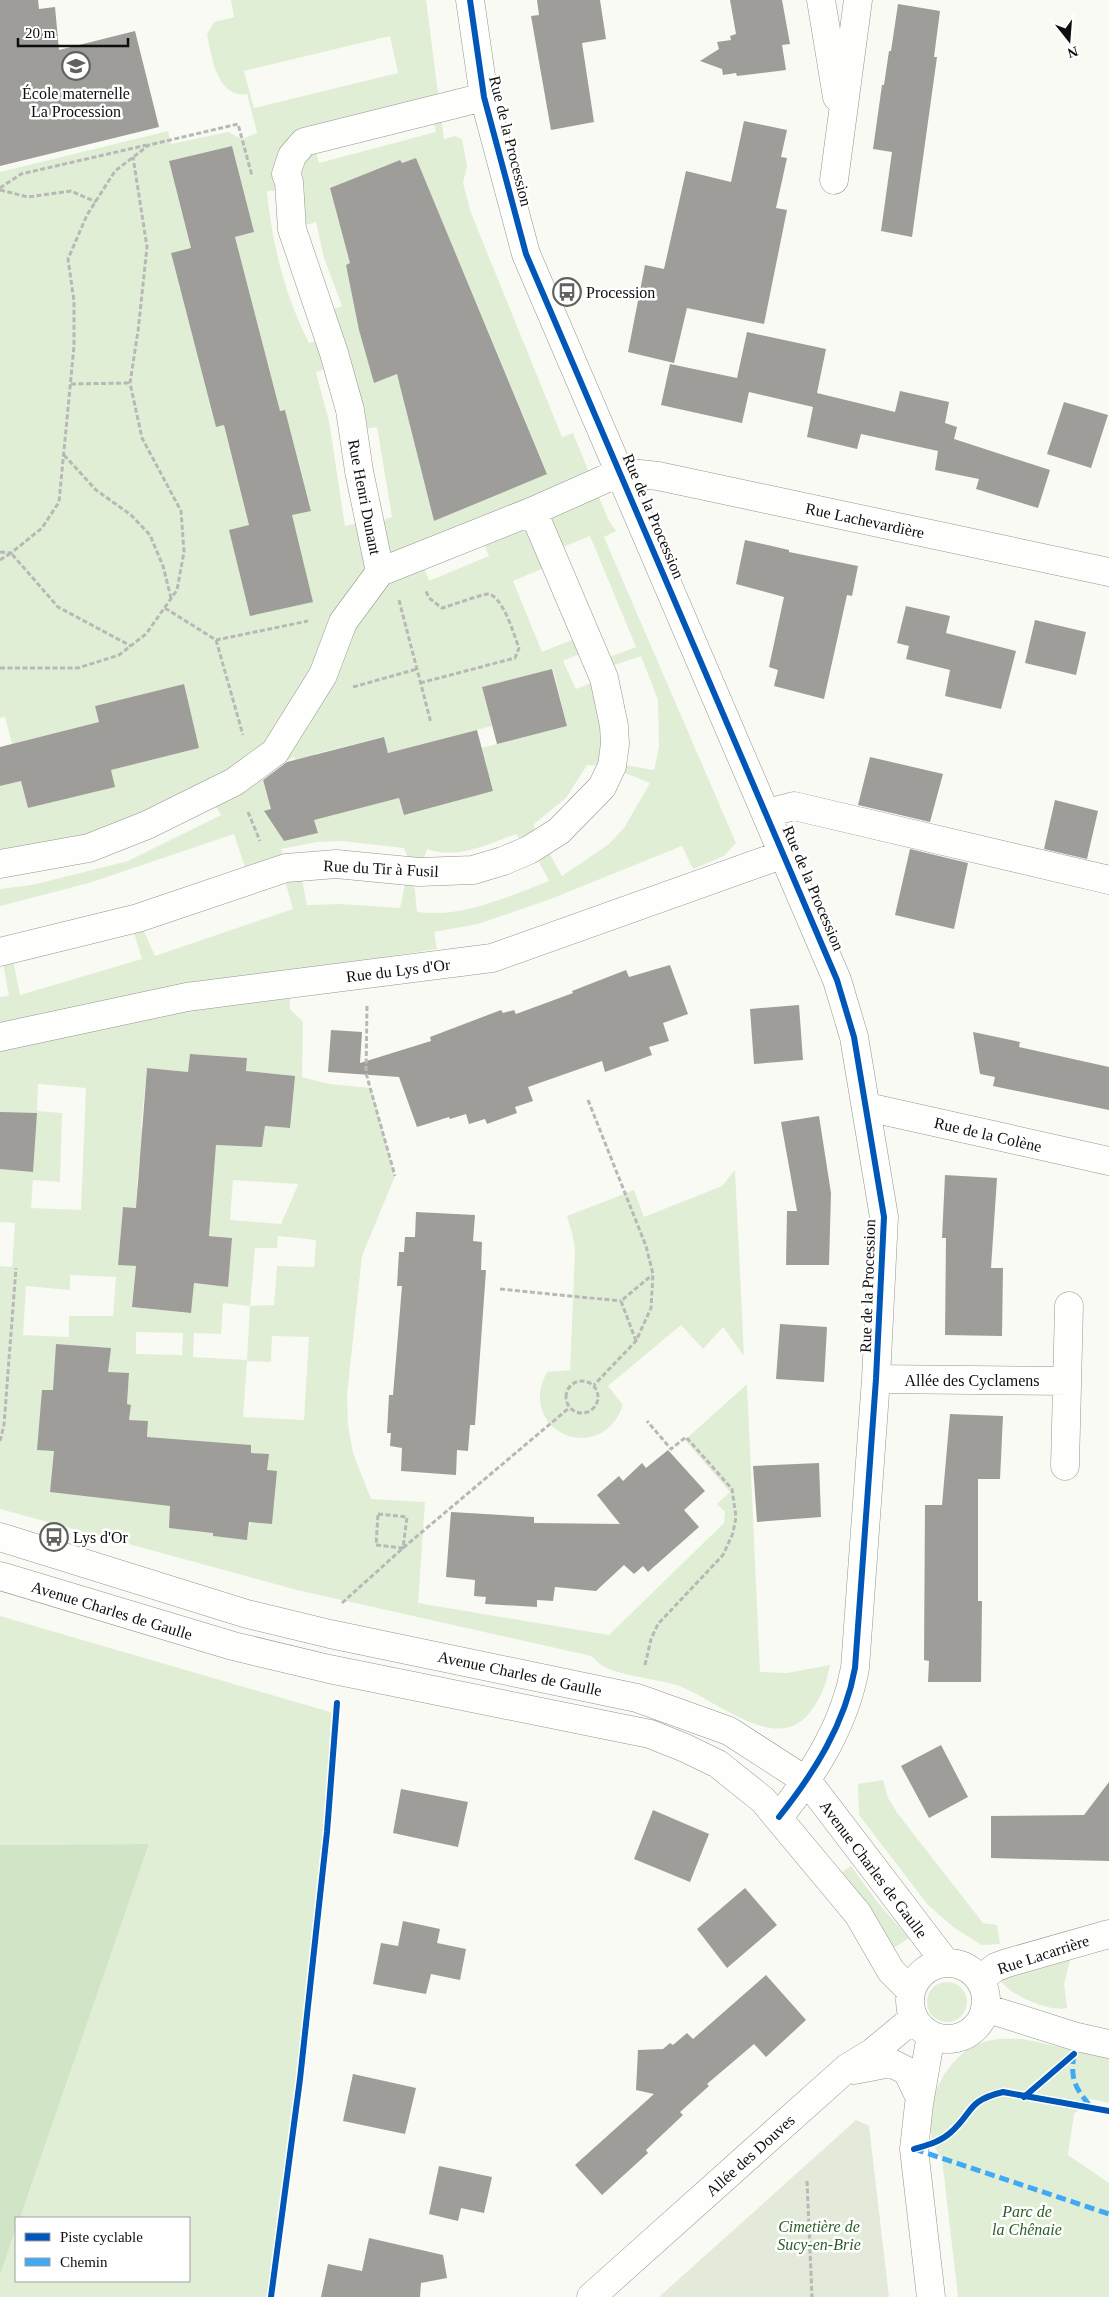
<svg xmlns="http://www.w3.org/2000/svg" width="1109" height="2297" viewBox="0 0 1109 2297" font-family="'Times New Roman',serif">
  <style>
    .green { fill: #e1eed6; fill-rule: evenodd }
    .forest { fill: #d1e4c5 }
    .cemetery { fill: #e3eada }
    .building { fill: #9e9d99 }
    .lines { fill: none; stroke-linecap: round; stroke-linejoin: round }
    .minor-casing { stroke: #949492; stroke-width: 29 }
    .path { stroke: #b8b8b7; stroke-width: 3; stroke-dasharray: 5 2.5; stroke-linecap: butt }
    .minor { stroke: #fefefd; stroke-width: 28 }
    .quiet { stroke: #3fa9f5; stroke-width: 5; stroke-dasharray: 10 5; stroke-linecap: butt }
    .cycleway-casing { stroke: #fff; stroke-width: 9 }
    .cycleway { stroke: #0057b8; stroke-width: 6 }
    .labels { text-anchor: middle; stroke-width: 5; stroke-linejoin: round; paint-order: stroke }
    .poi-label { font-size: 16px; fill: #0e0e0e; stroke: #fff; text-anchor: start }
    .street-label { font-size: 16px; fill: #0e0e0e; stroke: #fff }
    .park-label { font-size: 16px; font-style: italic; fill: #2a5d26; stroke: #fff }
  </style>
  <rect width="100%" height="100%" fill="#fafaf4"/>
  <!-- green -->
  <path class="green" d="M231,0H426L444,139L455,136L462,139L467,166L463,183L471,213L562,437L573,433L608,519L616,531L604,537L736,843L724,856L693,869L682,846L548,900L478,924L434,932L437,949L289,972L290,1009L303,1022L302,1077L329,1084L371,1088L395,1176L362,1256L347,1395L348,1425L353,1453L371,1499L425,1502L418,1603L609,1635L724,1523L725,1512L717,1504L730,1492L685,1440L747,1384L760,1672L787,1673L830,1665C826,1686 819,1704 804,1719C769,1750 711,1696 676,1685C660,1680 614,1674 603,1666C599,1664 595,1659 591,1656L297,1590L0,1509V1266L12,1267L15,1223L0,1222V997L9,996L1,952L11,950L20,995L142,959L130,920L138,918L155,956L293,909L282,870L249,880L234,834L89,883L0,906V889L32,885L128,861L221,815L209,795L0,864V786L21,781L28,808L114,787L111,770L199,748L183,684L95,706L99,722L12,744L5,717L0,718V172L168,131L171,144L228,132L242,139L257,133L247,94C217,99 211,55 207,34L214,22L234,17ZM390,36L398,73L254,108L244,71ZM431,109L436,132L319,163L313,140ZM232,146L253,232L235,237L280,411L285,410L311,510L249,525L224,425L216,427L171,253L191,248L169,161ZM416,158L547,473L434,521L405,406V371L374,382L346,265L361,258L341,228L330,188L399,160L402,163ZM289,190L292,229L316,222L324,258L342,306L321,314L328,338L309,343C285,296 272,244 267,191ZM337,365L352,431L377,427L392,517L370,525L369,520L345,526L329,421L316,372ZM479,532L489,556L429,581L420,556ZM590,536L636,647L597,662L600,670L641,656L658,700L659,747L654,770L613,763L604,678L576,689L563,661L591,649L549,553ZM554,564L584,635L542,652L513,581ZM553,669L567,726L482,748L493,791L404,815L399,798L330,815L315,754L383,737L388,753L492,726L482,687ZM294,757L318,833L284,841L264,812L293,802L267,796L261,774ZM587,765L612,766V768L650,783L624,828L609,844L562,876L543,842L537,845L534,824L566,798ZM516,834L529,850L532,849L549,881C506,897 464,918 417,912L413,871L419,872L427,849C457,860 488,844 516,834ZM342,841L404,848L413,871L408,870L400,908L341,904L307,905L299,865L286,868L281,849L317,842ZM190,1054L247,1058L246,1076L269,1073L294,1076L290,1128L265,1126L262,1147L216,1145L210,1222L206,1235L232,1238L227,1287L194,1283L190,1313L132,1307L136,1266L118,1265L123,1207L142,1208L143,1187H137L139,1161L163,1162L168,1129L141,1127L147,1068L188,1072ZM38,1084L86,1088L81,1210L31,1208L33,1180L60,1182L62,1113L37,1111ZM233,1180L298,1184V1185L281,1224L230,1220ZM278,1236L316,1240L314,1267L277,1266L274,1305L250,1306L255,1248H277ZM70,1275L116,1277L113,1316H69V1337L23,1335L26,1286L70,1290ZM223,1303L250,1306L247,1360L193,1357L194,1333L221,1334ZM136,1332L183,1333L182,1355L136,1354ZM272,1336L309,1337L304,1420L243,1417L247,1361L271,1362ZM56,1344L110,1348L108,1372L129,1374L127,1404L131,1405L129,1420L148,1422L146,1450L194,1441L251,1445V1453L268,1455C266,1484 251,1510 247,1539L213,1536V1533L170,1506L54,1451L42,1390L59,1391L55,1369Z
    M735,1170L744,1356L723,1327L703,1349L681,1325L608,1386L623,1405C601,1468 515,1431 547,1372L570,1370L575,1249L572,1233L567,1216L634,1190L644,1217L722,1186Z
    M0,1616L337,1714L300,2079L271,2297H0V2275L16,2228V2281H189V2218H20L149,1844L0,1845Z
    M883,1780L888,1798L898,1814L983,1923L997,1925L1000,1944L982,1945L953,1927L928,1905L859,1815L858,1784Z
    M851,1866L878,1903L909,1938L892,1949L841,1873Z
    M1067,1955L1070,1961L1064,1984L1067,2008C1052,2013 1009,1995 1001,1981L1004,1975Z
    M927 2002a20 20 0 1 1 40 0a20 20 0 1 1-40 0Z
    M1023,2039L1109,2058V2103L1090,2099L1074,2114L1068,2155L1109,2183V2297H958L942,2159C939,2154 934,2148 933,2142C921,2102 949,2047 992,2040C1002,2038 1013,2039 1023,2039Z"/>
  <!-- forest -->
  <path class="forest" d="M149,1844L20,2218H16V2228L0,2275V1845Z"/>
  <!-- cemetery -->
  <path class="cemetery" d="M856,2120L869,2126L889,2297H659Z"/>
  <!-- building -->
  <path class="building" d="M0,0H38L39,9L55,7L59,50L135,31L159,127L0,166Z
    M537,0H600L606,39L582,43L594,122L551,130L531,16L539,15Z
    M730,0H782L790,44L782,45L786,70L737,76L736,73L723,75L722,69L700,61L719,49L717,42L731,40L730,36L736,34Z
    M898,4L940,11L934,57H937L912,237L881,231L892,152L873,149L882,85H884L889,51H891Z
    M744,121L787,130L781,157L787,158L776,208L787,210L764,324L687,308L674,363L628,352L645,265L664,269L686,171L731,182Z
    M232,146L254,232L235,237L280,411L285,410L311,511L292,515L313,602L250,616L229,530L249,525L224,425L216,427L171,253L191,248L169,161Z
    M416,158L547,474L434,521L397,374L374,383L359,330L346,265L350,263L330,188L400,160L402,163Z
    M747,332L826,349L817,393L895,412L900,391L949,402L945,423L957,427L954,439L1050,470L1038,508L976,489L979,479L935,470L938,451L861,434L857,449L807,437L813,407L749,392L742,423L661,405L670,364L737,378Z
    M1064,402L1108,415L1091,468L1047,454Z
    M745,540L789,550V552L858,566L852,596L847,595L824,699L774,686L778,670L769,667L784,597L736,584Z
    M906,606L950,616L946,633L1016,651L1001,709L945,696L950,670L906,659L909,646L897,643Z
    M1035,620L1086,632L1076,675L1025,663Z
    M552,669L567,726L497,744L482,687Z
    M184,684L199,748L111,770L115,787L28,808L21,781L0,786V747L99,722L95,706Z
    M477,730L493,791L404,815L399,798L314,820L318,833L284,841L264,811L271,809L263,780L287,762L384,737L388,753Z
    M870,757L943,774L930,822L858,805Z
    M1055,800L1098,811L1087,859L1044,849Z
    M910,849L968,863L954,929L895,915Z
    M670,965L688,1014L663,1023L669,1041L649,1047L652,1055L605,1072L602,1061L528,1087L533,1101L515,1107L517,1113L487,1124L485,1119L469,1124L466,1114L450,1119L449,1117L417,1127L399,1077L328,1072L331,1030L362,1032L360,1063L431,1041L430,1037L501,1010L503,1013L514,1010L516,1014L573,993L572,991L626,970L629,977Z
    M799,1005L803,1060L754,1064L750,1009Z
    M973,1032L1020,1042L1019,1047L1109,1067V1110L993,1086L995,1077L980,1074Z
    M190,1054L247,1058L246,1071L295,1076L290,1128L265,1126L262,1147L216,1145L209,1236L232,1238L228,1287L194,1283L191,1313L132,1307L136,1266L118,1265L123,1207L136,1208L147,1068L188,1072Z
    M0,1112L37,1113L33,1172L0,1169Z
    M819,1116L831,1193L829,1265H786L787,1211H797L781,1122Z
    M945,1175L997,1178L991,1268H1003L1002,1336L945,1335L946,1238H942Z
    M416,1212L475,1215L473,1241L482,1242L481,1270H486L475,1425H470L468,1451L457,1450L456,1475L401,1471L402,1448L390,1446L391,1433H387L389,1395H393L402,1286H397L399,1252H404L405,1237H415Z
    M780,1324L827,1327L824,1382L776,1379Z
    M56,1344L111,1348L108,1372L129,1373L127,1404L131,1405L129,1420L148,1421L147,1437L251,1445V1453L269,1454L267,1470L277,1471L272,1524L249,1522L247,1540L213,1536V1533L169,1528L170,1506L50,1492L54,1451L37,1450L42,1390H53Z
    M950,1414L1003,1416L1000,1479H978V1601H982L981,1682H928L929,1661L924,1660L925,1505H942Z
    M668,1450L705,1491L684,1510L699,1527L648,1572L643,1566L634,1574L624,1565L596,1591L555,1587L553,1601L537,1600V1607L485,1604L486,1597L474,1596L475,1580L446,1577L451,1512L534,1517V1523L620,1524L597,1495L619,1476L623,1481L642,1463L646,1468Z
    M819,1463L821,1517L757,1522L753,1466Z
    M941,1745L968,1797L929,1818L901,1766Z
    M1109,1782V1861L991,1858V1816L1084,1815Z
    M401,1789L468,1802L458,1847L393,1833Z
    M653,1810L709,1834L690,1882L634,1859Z
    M745,1888L777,1925L727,1968L697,1929Z
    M403,1921L440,1929L437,1943L466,1949L460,1980L431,1974L426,1994L373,1984L381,1943L398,1946Z
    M766,1975L806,2020L766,2057L754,2044L707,2084L709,2086L680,2112L683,2115L646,2150L648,2153L602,2195L575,2165L654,2094L636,2090L638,2050L663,2049L670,2043L673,2045L687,2033L693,2039Z
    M353,2074L416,2088L405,2134L343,2121Z
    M439,2166L492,2177L484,2213L461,2208L458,2221L429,2214Z
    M369,2238L443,2255L447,2278L421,2283L420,2297H321L328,2264L362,2271Z"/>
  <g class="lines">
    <defs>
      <path id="minor" d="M470,0L484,97L526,254L837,980L854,1037L884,1217L876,1379L855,1668C845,1724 814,1773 779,1817
        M821,0L837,97
        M834,180L858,0
        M380,572L533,511L621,472L658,476L1109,572
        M767,813L794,806L1109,880
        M0,864L89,848L147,825L234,782L275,752L323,675L343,622L380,572L359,471L350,410L334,353L292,229L289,182L286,174L292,156L304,142L484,97
        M0,952L138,918L286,868L336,864L419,872L473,870L503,861L529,850L559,831L602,787L612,766L615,744L614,726L604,678L533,511
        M0,1037L187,997L492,958L784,854
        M867,1107L1109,1161
        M876,1379L1067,1381
        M1065,1466L1069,1306
        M0,1537L247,1614L330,1634L637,1698L729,1731L808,1782L946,1963
        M0,1576L233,1646L329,1669L650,1734L685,1748L718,1764L763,1800L858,1914L891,1971L911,1991
        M910 2001a38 38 0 1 1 76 0a38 38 0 1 1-76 0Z
        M980,1979L996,1967L1007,1963L1109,1934
        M985,2008L1077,2037L1109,2044
        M854,2070L891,2063L907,2071L920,2098
        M591,2297L847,2068L873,2052L914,2018
        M931,2297L914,2149L919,2104L931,2035"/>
    </defs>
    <!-- minor casing -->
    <use href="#minor" class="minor-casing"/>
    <!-- path -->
    <path class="path" d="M0,188L21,174L147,145
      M0,190L28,197L71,191L96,202
      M71,384L130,383
      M64,455L96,490L131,515L150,535L163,566L171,598
      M0,552L11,553L42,528L59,502L74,346V301L68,259L87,215L115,171L149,145L238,124L252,176
      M0,560L11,553L58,607L131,646
      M399,600L431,723
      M165,608L216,640L308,621
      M216,640L243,735
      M0,668H78L119,655L146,634L177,590L184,552L181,511L142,438L130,383L138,331L147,247L133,157
      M420,683L515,658L519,648C514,635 503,596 488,594C482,594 450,606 442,608L429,598L425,589
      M353,687L417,669
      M248,812L260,841
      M367,1006L366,1073L395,1176
      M588,1100L646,1246L653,1274L651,1308L636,1341L594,1385
      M500,1289L621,1301
      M636,1341L621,1301L652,1275
      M566 1397a16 16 0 1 1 32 0a16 16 0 1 1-32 0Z
      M0,1441L4,1425L16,1268
      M378,1514L407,1517L403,1548L376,1545Z
      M342,1603L403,1548L569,1408
      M645,1665L651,1639L658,1624L723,1555L733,1533L736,1517L732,1489L686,1437L671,1449L647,1421
      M807,2181L812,2297"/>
    <!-- minor -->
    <use href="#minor" class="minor"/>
    <!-- quiet -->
    <path class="quiet" d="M1074,2054C1070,2080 1075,2088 1092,2108
      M914,2149L1109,2214"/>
    <defs>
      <path id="cycleway" d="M470,0L484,97L526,254L837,980L854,1037L884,1217L876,1379L855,1668C845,1724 814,1773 779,1817
        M1024,2097L1074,2054
        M914,2149C927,2145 940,2142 950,2133C974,2112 966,2101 1003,2092L1109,2111
        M271,2297L300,2079L327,1832L337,1703"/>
    </defs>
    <!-- cycleway casing -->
    <use href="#cycleway" class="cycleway-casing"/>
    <!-- cycleway -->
    <use href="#cycleway" class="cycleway"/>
  </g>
  <!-- icons -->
  <defs>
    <symbol id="school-ring" viewBox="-11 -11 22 22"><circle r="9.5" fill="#fff" stroke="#61615e" stroke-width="1.5"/><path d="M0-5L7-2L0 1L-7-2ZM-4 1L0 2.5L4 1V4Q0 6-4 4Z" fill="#61615e"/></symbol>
    <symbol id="bus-ring" viewBox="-11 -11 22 22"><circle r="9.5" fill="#fff" stroke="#61615e" stroke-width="1.5"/><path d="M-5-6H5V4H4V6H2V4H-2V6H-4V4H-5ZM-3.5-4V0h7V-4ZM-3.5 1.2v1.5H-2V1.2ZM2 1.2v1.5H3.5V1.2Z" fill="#61615e"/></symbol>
  </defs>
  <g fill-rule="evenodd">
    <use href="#school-ring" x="60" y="50" width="32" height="32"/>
    <use href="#bus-ring" x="551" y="276" width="32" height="32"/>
    <use href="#bus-ring" x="38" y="1521" width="32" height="32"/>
  </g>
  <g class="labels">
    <!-- poi labels -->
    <g class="poi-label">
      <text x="76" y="99" text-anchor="middle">École maternelle<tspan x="76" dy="18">La Procession</tspan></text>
      <text x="586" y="298">Procession</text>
      <text x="73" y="1543">Lys d'Or</text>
    </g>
    <!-- street labels -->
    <g class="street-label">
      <text transform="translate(511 141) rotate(76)" y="6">Rue de la Procession</text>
      <text transform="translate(365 497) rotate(79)" y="6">Rue Henri Dunant</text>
      <text transform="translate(654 516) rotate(67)" y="6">Rue de la Procession</text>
      <text transform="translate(865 520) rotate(12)" y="6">Rue Lachevardière</text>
      <text transform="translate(381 868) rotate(3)" y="6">Rue du Tir à Fusil</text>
      <text transform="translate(814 888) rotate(67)" y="6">Rue de la Procession</text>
      <text transform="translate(398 970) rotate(-7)" y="6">Rue du Lys d'Or</text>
      <text transform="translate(988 1134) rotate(13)" y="6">Rue de la Colène</text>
      <text transform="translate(867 1286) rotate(-88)" y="6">Rue de la Procession</text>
      <text x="972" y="1386">Allée des Cyclamens</text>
      <text transform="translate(112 1610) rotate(17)" y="6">Avenue Charles de Gaulle</text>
      <text transform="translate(520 1673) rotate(12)" y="6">Avenue Charles de Gaulle</text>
      <text transform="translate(874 1869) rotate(53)" y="6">Avenue Charles de Gaulle</text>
      <text transform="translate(1043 1954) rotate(-18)" y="6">Rue Lacarrière</text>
      <text transform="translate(750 2155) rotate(-42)" y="6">Allée des Douves</text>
    </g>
    <!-- park labels -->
    <g class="park-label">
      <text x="1027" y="2217">Parc de<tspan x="1027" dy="18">la Chênaie</tspan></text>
      <text x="819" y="2232">Cimetière de<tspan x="819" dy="18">Sucy-en-Brie</tspan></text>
    </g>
  </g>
  <!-- legend -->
  <rect x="15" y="2217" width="175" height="65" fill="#ffffff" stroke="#9f9f9f"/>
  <rect x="25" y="2233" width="25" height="8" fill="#0057b8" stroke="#9f9f9f"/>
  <text x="60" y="2242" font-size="15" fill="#0e0e0e">Piste cyclable</text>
  <rect x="25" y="2258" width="25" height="8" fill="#3fa9f5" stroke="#9f9f9f"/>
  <text x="60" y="2267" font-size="15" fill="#0e0e0e">Chemin</text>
  <!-- north arrow -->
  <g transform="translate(1069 40) rotate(163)" stroke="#ffffff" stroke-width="4" paint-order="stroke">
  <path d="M0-4L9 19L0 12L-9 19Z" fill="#0e0e0e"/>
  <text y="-8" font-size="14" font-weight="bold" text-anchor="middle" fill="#0e0e0e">N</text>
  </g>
  <!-- scale -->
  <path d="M18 38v8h110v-8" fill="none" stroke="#0e0e0e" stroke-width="2.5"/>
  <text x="25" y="38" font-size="15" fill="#0e0e0e" stroke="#ffffff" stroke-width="4" paint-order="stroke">20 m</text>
</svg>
